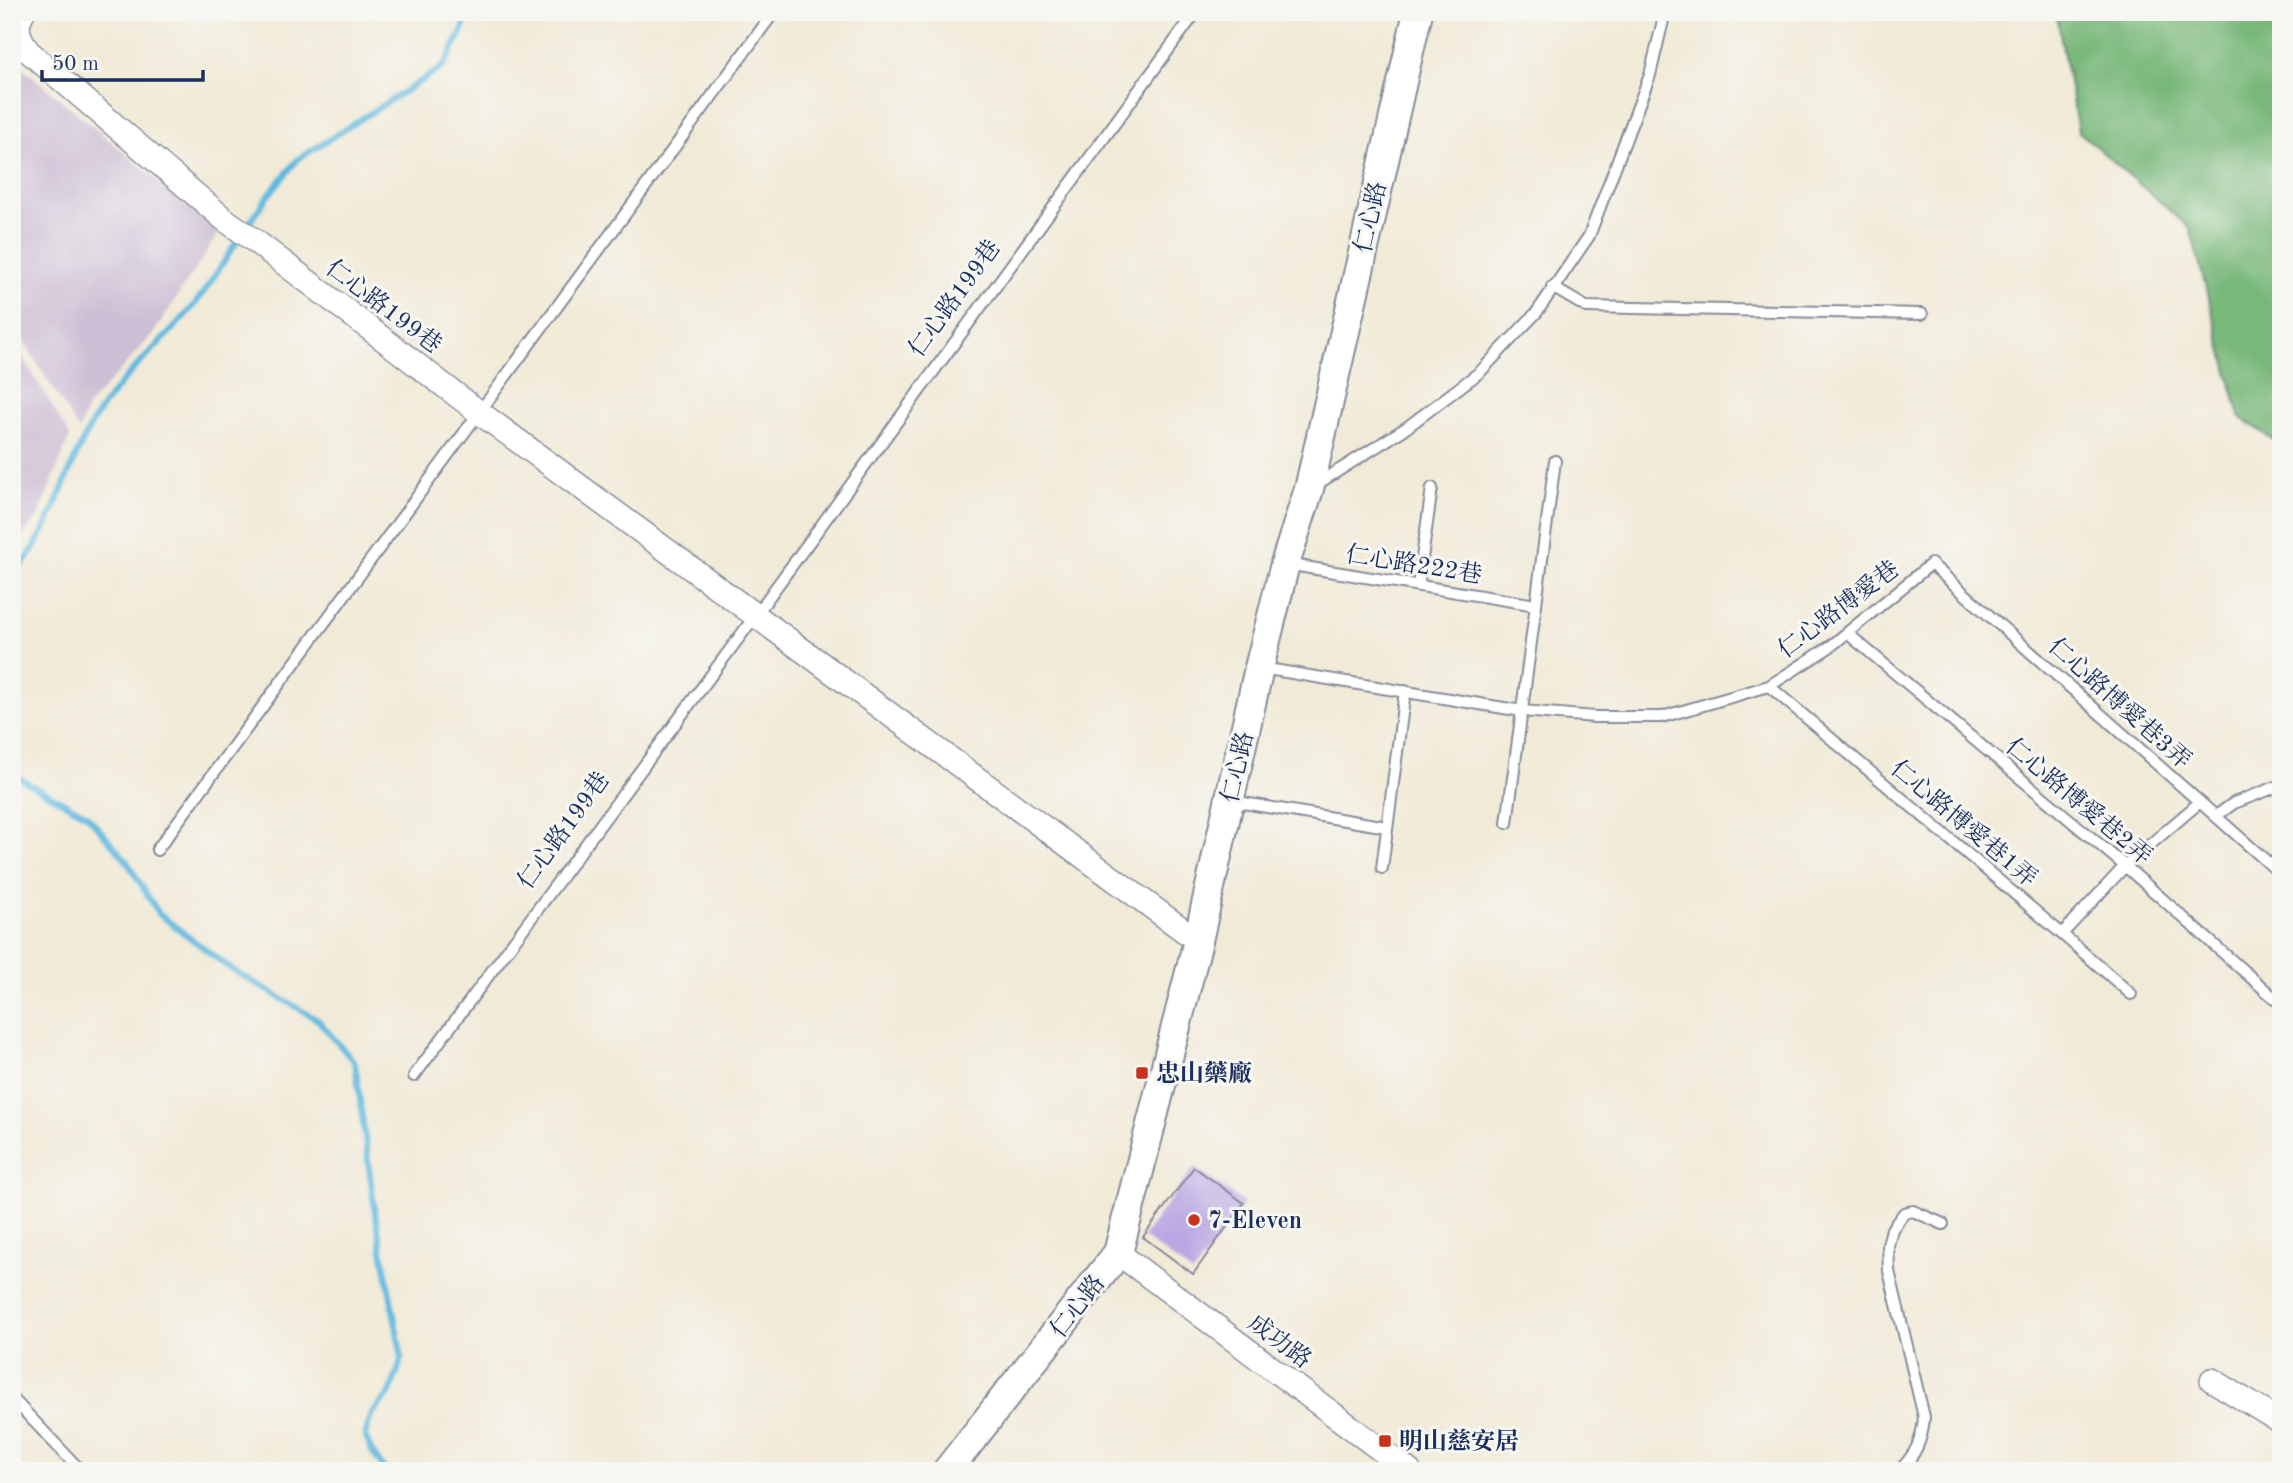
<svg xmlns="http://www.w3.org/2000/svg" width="2293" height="1483" viewBox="0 0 2293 1483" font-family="'Old Standard TT','Noto Serif TC',serif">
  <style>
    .industrial { fill: #ccbed4 }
    .forest { fill: #78b879; stroke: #4a746c; stroke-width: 2 }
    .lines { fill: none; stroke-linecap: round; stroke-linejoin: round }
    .stream { stroke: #61b9df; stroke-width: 6 }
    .building { fill: #baa7e3 }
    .service-casing { stroke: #868c9a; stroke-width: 14 }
    .minor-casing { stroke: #868c9a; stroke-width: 26 }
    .tertiary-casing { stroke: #868c9a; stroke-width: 32 }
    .service { stroke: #fff; stroke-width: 10 }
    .minor { stroke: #fff; stroke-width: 23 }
    .tertiary { stroke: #fff; stroke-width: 28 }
    .poi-dot { fill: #c8321e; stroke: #f6f6f2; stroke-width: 2.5 }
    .labels { text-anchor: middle; stroke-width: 6; stroke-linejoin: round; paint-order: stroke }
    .street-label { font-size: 24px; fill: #1b2f5e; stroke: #f6f6f2 }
    .poi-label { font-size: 24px; font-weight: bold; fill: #1b2f5e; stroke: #f6f6f2; text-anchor: start }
  </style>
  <rect width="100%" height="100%" fill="#f6f6f2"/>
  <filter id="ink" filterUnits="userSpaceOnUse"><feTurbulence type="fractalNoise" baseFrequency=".0143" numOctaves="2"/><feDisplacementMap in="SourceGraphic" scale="14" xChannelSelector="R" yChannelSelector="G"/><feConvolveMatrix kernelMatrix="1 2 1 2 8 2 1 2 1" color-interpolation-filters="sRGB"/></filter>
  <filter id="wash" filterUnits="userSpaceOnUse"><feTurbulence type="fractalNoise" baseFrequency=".00686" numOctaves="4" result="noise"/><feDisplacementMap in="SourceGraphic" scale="28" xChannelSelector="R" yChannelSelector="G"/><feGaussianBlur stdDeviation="1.57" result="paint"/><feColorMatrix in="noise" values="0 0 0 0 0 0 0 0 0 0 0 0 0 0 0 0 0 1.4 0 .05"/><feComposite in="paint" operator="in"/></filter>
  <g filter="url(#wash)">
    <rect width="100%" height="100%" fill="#f1ead7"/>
    <!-- industrial -->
    <path class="industrial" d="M12,59L219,232L153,334L87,407L79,431L12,322Z
      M12,339L70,436L38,517L12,547Z"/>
    <!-- forest -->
    <path class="forest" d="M2056,12H2281V445L2240,417L2190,228L2078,131Z"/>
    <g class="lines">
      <!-- stream -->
      <path class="stream" d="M246,228L267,197L298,159L443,67L460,36L469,12
        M12,577C58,527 66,457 105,403C131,367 167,339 195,304C211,283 225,259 240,237
        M12,773L31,785L87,815L126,860L159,914L231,969L318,1020L355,1063L375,1212L402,1358L390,1393L371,1415L365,1435L371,1450L385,1471"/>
    </g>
    <g id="blocks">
      <!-- building -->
      <path class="building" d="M1194,1167L1244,1203L1193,1274L1143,1237Z"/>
    </g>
  </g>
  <g filter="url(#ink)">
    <use href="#blocks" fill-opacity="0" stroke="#868c9a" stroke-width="2"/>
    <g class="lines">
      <defs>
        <path id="service" d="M1552,287L1586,307L1922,314
          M1314,486L1406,428L1480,372L1537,312L1589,236L1650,75L1665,12
          M1286,564L1536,605
          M1418,586L1432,488
          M1847,633L2125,866L2281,1004
          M1261,668L1522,711L1595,717H1662L1769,686L1831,646L1931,564L2281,874
          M1769,686L2062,934L2131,994
          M1231,801L1387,827
          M2216,816L2234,803L2281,785
          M1507,823L1555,461
          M157,850L774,12
          M1382,868L1405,691
          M2062,934L2125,866L2200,802
          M414,1076L755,616L1196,12
          M12,1398L81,1471
          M1899,1471C1916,1454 1922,1441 1924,1417L1889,1271L1888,1245L1892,1229L1904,1213L1913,1211L1943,1224"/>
        <path id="minor" d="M23,12C14,27 19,37 28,51L224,219L255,241L480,413L1198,941
          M1118,1253L1409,1471
          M2212,1380L2281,1422"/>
        <path id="tertiary" d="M947,1471L1118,1253L1198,941L1259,668L1285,564L1309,489L1418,12"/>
      </defs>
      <!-- service casing -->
      <use href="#service" class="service-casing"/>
      <!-- minor casing -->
      <use href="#minor" class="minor-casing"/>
      <!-- tertiary casing -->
      <use href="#tertiary" class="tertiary-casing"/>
      <!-- service -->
      <use href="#service" class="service"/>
      <!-- minor -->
      <use href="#minor" class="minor"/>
      <!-- tertiary -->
      <use href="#tertiary" class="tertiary"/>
    </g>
  </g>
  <!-- markers -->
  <g class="poi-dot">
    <rect x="1135" y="1066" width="14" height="14" rx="3.5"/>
    <circle cx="1194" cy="1220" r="7"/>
    <rect x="1378" y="1434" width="14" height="14" rx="3.5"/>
  </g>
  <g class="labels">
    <!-- street labels -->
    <g class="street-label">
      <text transform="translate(1370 217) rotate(-77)" y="8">仁心路</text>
      <text transform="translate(954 298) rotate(-54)" y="8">仁心路199巷</text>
      <text transform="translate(384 306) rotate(37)" y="8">仁心路199巷</text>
      <text transform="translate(1414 564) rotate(9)" y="8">仁心路222巷</text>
      <text transform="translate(1838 609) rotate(-37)" y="8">仁心路博愛巷</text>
      <text transform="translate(2120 703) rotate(42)" y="8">仁心路博愛巷3弄</text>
      <text transform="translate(1237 767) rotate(-77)" y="8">仁心路</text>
      <text transform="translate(2079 801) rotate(40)" y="8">仁心路博愛巷2弄</text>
      <text transform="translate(1964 823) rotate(40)" y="8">仁心路博愛巷1弄</text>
      <text transform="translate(563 830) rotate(-54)" y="8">仁心路199巷</text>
      <text transform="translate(1077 1306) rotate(-52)" y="8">仁心路</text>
      <text transform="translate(1280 1341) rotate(37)" y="8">成功路</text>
    </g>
    <!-- poi labels -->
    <g class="poi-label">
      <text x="1156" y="1081">忠山藥廠</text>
      <text x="1208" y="1228">7-Eleven</text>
      <text x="1399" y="1449">明山慈安居</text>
    </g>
  </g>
  <!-- margin -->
  <rect width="2293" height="1483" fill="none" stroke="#f6f6f2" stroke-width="42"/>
  <!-- scale -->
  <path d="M42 70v10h161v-10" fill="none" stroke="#1b2f5e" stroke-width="3.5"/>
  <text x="52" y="70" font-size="21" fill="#1b2f5e" stroke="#f6f6f2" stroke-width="5" paint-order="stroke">50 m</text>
</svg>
